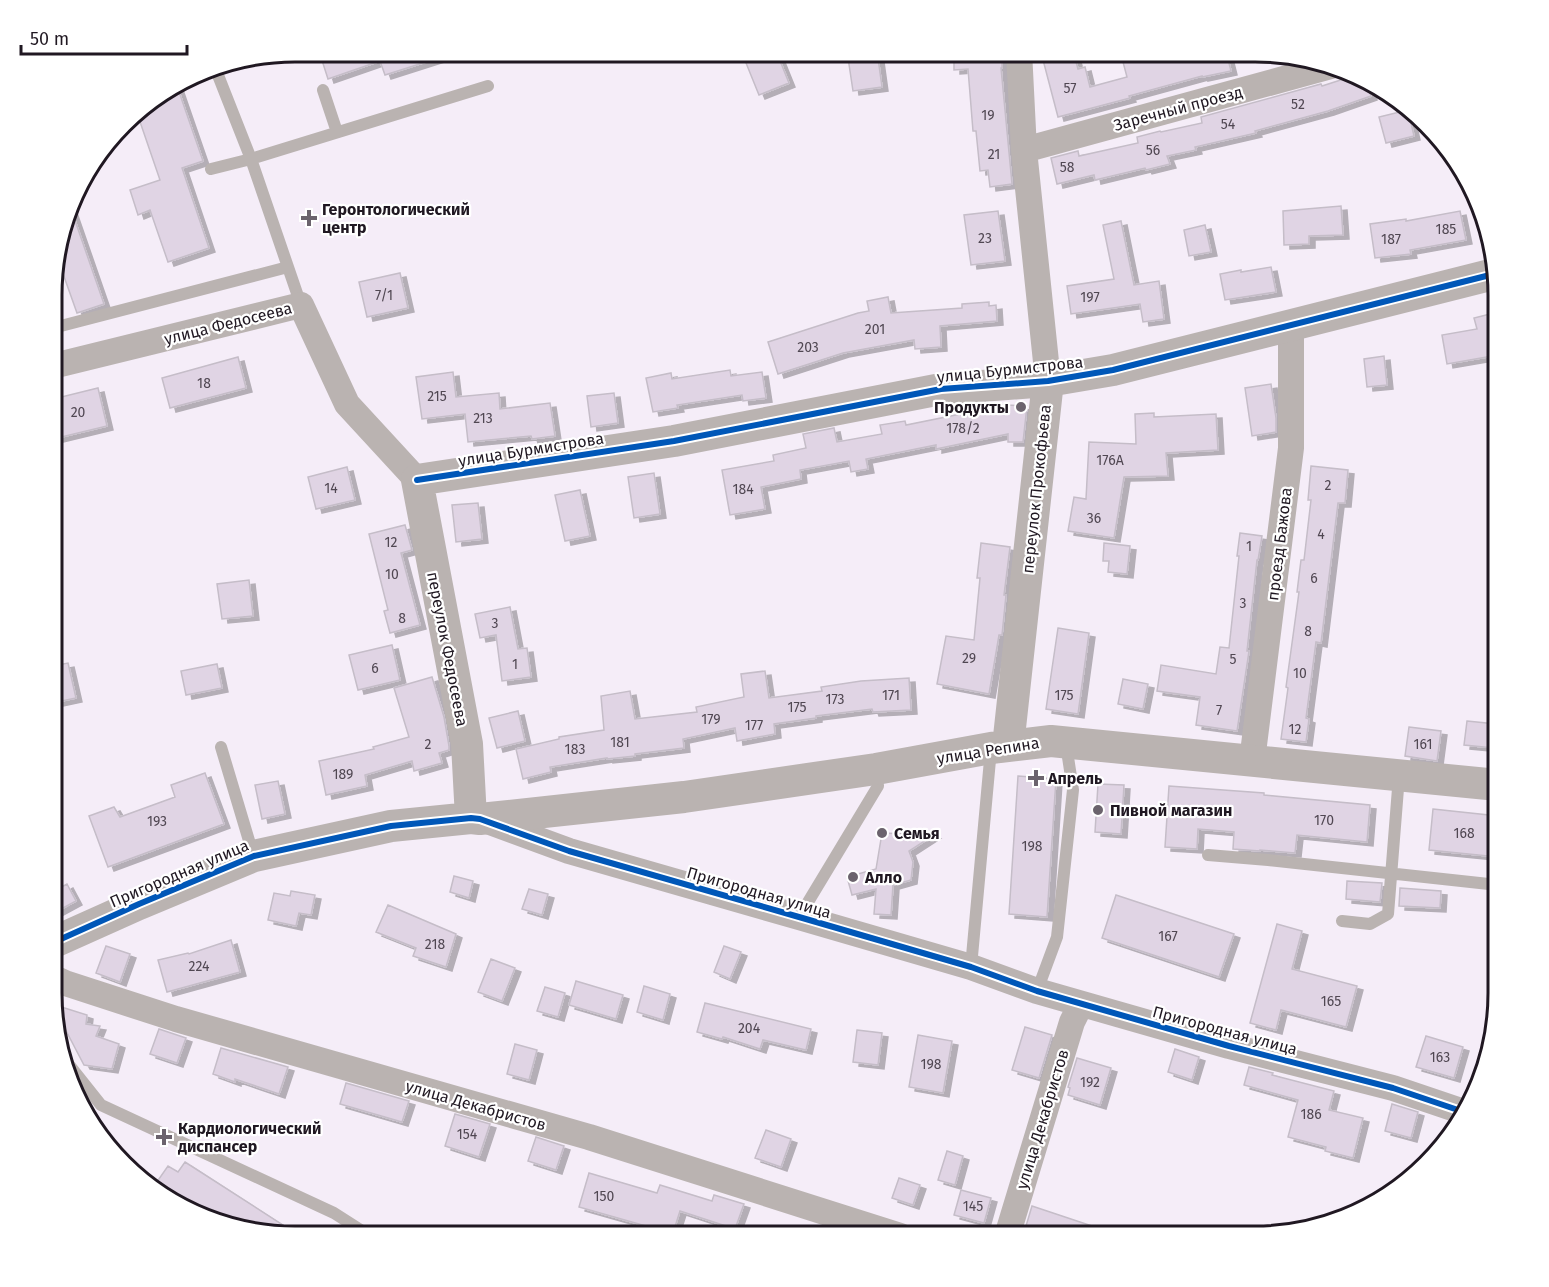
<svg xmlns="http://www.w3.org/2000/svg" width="1549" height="1287" viewBox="0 0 1549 1287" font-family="'Fira Sans',sans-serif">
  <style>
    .building { fill: #e0d4e4; stroke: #c5bdc8; stroke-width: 1.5; filter: url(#shadow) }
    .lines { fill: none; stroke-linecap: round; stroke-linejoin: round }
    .service { stroke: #bab3b1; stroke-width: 12 }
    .minor { stroke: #bab3b1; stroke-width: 26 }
    .tertiary { stroke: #bab3b1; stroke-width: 32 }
    .cycleway-casing { stroke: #fff; stroke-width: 10 }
    .cycleway { stroke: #0057b8; stroke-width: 6 }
    .poi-dot { fill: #6b636d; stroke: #fff; stroke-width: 2 }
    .labels { text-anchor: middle; stroke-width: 4.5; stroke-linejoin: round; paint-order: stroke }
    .number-label { font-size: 14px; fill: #504752 }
    .street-label { font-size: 16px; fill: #201822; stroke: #fff }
    .poi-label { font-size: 16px; font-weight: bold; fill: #201822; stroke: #fff; text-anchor: start }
    .rim { fill: none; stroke: #201822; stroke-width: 3 }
  </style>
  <defs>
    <filter id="shadow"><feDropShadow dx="6" dy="4" stdDeviation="0" flood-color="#0004"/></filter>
  </defs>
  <rect width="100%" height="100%" fill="#f5edf8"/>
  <!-- building -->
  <path class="building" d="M319,51H447L448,55L385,75L380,61L328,79Z
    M761,51H776L789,83L759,95L744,58Z
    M847,51H877L882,87L853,91Z
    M954,51H1002V68H1001L1012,184L990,187L988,170L980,171L976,131H973L968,69L954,70Z
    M1060,51H1073L1078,69L1085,67L1090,87L1127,77L1123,62L1161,51H1226L1231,71L1202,77V76L1129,96L1130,98L1058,117L1042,56Z
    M1356,75L1367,82L1371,96L1328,111L1255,131L1256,133L1195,147L1196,150L1167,156L1170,164L1146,170L1145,168L1095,180L1094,175L1057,184L1051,158L1078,151L1079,156L1138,143L1137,137L1160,131L1161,132L1202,123L1201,117L1321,84L1322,86Z
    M177,86L203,161L182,168L209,248L168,262L150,210L138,215L130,190L160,180L136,110Z
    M1408,110L1414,136L1386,143L1379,117Z
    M1341,206L1343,235L1309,236V244L1284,245L1283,211Z
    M71,209L104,304L77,313L56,254Z
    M998,211L1005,261L971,265L964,215Z
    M1460,211L1466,240L1410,250L1411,254L1375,258L1370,224L1406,219V221Z
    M1121,221L1134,285L1159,281L1164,319L1143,322L1140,304L1071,314L1067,286L1114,279L1103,225Z
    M1205,225L1211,252L1189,256L1184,230Z
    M1271,267L1276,292L1225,300L1220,274L1241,270V272Z
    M400,273L408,308L367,317L359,282Z
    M888,297L891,313L962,308V304L989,302V306L996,305L997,321L940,326L941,347L915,349L914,340L843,353L778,374L768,342L858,313L869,311L867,301Z
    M1498,312V355L1447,364L1442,335L1477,329L1474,318Z
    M1384,356L1387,385L1367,387L1364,359Z
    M238,357L246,388L170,408L162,378Z
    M730,370L731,376L762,372L766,398L743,401L742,395L677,405L678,408L653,412L646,378L671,373L672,379Z
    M453,372L456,397L499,393L500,409L550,403L555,436L532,439L531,436L468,442L465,414L422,419L416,377Z
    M1271,384L1276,418V432L1252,436L1245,388Z
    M98,388L107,426L53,439V399Z
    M614,393L618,423L591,427L587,396Z
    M1005,405L1027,406L1023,442H1008V434L936,449V445L866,459L868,469L851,472L849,461L800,470L801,479L761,487L765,509L730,515L722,470L774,461L773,455L806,448L803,434L834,428L837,442L882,434L880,425L905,421L906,425Z
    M1154,413V417L1216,414L1218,450L1166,453L1168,476L1124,477L1114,538L1068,531L1074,497L1086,499L1089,442L1136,444L1135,414Z
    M1311,466L1348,470L1345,503H1338L1321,643L1316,642L1306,718L1309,719L1306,742L1281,739L1288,688L1286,687L1299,592H1297L1301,560H1304L1311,500H1308Z
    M347,467L355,500L316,509L308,477Z
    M654,473L660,514L634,518L628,477Z
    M580,490L590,536L565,541L555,495Z
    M478,503L482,539L456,542L452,505Z
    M405,525L412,550L401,553L420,625L390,633L384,611L388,610L369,534Z
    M1240,533L1262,536L1258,560H1257L1247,651H1249L1237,731L1196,725L1200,697L1157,691L1161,665L1216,674L1220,647L1229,648L1239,556H1237Z
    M981,543L1010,547L1004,595H1006L1002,635H999L989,694L937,684L946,636L974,640L980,578H977Z
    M1104,543L1130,546L1127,574L1108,572L1109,561H1103Z
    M249,580L253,616L222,619L217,584Z
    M510,607L518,649L527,648L531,677L502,681L496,635L480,638L475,614Z
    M1058,628L1089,633L1078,714L1046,709Z
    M392,645L400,680L358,690L349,655Z
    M68,663L76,698L52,703V666Z
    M217,664L222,688L186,695L181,671Z
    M765,671L769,698L822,691L821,687L861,681L909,678L911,710L873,712L872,709L816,716V718L774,724L775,734L737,741L735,728L683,739L684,748L635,754V756L607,759V758L550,767L551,772L523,779L516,749L559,739V737L604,730L601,696L630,691L635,719L697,712L696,707L744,697L741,674Z
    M432,677L444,717L449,746V750L439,753L442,763L414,771L412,761L365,775L367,786L326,795L319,761L374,749L373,747L409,737L394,688Z
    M1123,679L1148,684L1143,709L1118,704Z
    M518,711L525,741L497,748L489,718Z
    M1467,721L1496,724L1494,748L1464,745Z
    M1409,727L1441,731L1437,761L1405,756Z
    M205,773L224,824L108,867L89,816L114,807L120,817L175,797L171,785Z
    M1018,776L1056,779L1047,917L1009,914Z
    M278,781L285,814L262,819L255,785Z
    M1098,784L1124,785L1121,834L1095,832Z
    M1169,786L1264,793V795L1370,805L1367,842L1297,835L1295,853L1260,850V851L1233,849L1234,832L1198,829L1197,849L1165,847Z
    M1433,809L1498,816V857L1429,850Z
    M882,833L934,835L909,851L913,862L911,880L893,885L891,915L874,914L876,889L852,895L847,877L876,869Z
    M454,876L473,881L469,898L450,892Z
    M1347,881L1382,883L1380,902L1346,899Z
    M67,884L76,901L52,914V892Z
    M1400,888L1441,891L1440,908L1399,906Z
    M529,889L548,894L542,915L522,909Z
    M291,891L315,895L311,915L299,913L296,926L268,920L274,893L290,896Z
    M1116,895L1234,934L1219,977L1102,938Z
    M388,905L456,934L446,967L413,956L416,948L376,932Z
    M1277,924L1302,931L1292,969L1357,986L1346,1027L1281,1010L1276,1030L1250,1023Z
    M231,940L240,972L167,992L158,960L188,953L189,954Z
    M106,946L130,954L120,982L96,973Z
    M724,946L741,952L730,979L714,972Z
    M491,959L515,968L502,1001L478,992Z
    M576,981L623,995L616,1019L569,1005Z
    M644,986L670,994L663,1020L637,1012Z
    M545,987L565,993L558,1017L537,1011Z
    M705,1003L811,1029L806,1050L763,1040L760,1049L723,1037L722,1039L697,1032Z
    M52,1004L87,1015L86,1024L100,1026L96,1036L119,1044L112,1069L84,1065Z
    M1025,1027L1052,1035L1039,1078L1012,1070Z
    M159,1029L186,1038L177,1063L150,1054Z
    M857,1030L882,1033L878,1065L853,1062Z
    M918,1035L952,1041L943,1093L909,1087Z
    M1426,1036L1463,1047L1454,1078L1416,1067Z
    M515,1044L537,1050L529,1080L507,1074Z
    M221,1048L288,1067L279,1094L235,1079V1082L213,1074Z
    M1175,1049L1199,1057L1192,1080L1168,1072Z
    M1077,1058L1111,1068L1100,1105L1068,1095L1070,1088L1068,1087Z
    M1249,1067L1273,1073L1272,1075L1334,1091L1329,1110L1363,1118L1353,1158L1325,1151L1326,1147L1288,1137L1298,1100L1244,1085Z
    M346,1083L409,1101L402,1122L340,1104Z
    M1392,1104L1418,1112L1411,1138L1385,1131Z
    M455,1114L490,1124L479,1157L445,1146Z
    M766,1130L791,1139L781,1167L755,1158Z
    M536,1137L564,1146L556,1170L528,1161Z
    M947,1151L963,1156L955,1185L938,1180Z
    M185,1162L300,1236L279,1235L201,1217L154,1186L168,1166L178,1172Z
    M589,1173L657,1193L660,1185L712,1201L714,1195L744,1204L735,1229L680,1211L672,1236H643L646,1226L579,1207Z
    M899,1178L920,1185L913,1205L892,1198Z
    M961,1190L991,1198L984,1223L954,1215Z
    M1032,1206L1110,1232L1109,1236H1023Z"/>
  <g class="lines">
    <!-- service -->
    <path class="service" d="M214,65L251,159L301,305
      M323,90L337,132
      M211,169L251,159L488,86
      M53,328L288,267
      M221,747L253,854
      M1208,855L1268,860L1498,885
      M799,917L878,786L876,769
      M1342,921L1370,924L1388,914L1399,776
      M971,967L991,749
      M1037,991L1057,937L1073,790L1066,744
      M66,1061L101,1105L334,1213L370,1236"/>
    <!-- minor -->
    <path class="minor" d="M1019,51L1024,150L1048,381
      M1024,150L1331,66
      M53,366L301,305L347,404L417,480
      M1252,761L1291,448V326
      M482,819L569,851L799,917L971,967L1037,991L1229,1046L1393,1088L1464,1112
      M52,977L65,983L176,1019L589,1137L900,1236
      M1007,1236L1072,1022L1081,1004"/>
    <!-- tertiary -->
    <path class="tertiary" d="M1008,746L1048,381
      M471,818L467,744L417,480L674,441L941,389L1048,381L1113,370L1494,274
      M52,943L139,904L254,856L391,826L471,818L480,819L684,797L876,769L991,748L1051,741L1498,785"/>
    <defs>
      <path id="cycleway" d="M417,480L674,441L941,389L1048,381L1113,370L1494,274
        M52,943L139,904L254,856L391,826L471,818L480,819L569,851L799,917L971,967L1037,991L1229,1046L1393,1088L1464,1112"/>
    </defs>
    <!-- cycleway casing -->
    <use href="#cycleway" class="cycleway-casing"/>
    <!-- cycleway -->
    <use href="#cycleway" class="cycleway"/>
  </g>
  <!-- markers -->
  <g class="poi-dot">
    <path d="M306 209h6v6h6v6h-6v6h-6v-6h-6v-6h6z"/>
    <circle cx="1021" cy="407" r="6"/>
    <path d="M1033 769h6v6h6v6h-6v6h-6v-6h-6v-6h6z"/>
    <circle cx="1098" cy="810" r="6"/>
    <circle cx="882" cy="833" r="6"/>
    <circle cx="853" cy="877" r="6"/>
    <path d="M161 1128h6v6h6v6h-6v6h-6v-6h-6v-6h6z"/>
  </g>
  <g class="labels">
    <!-- number labels -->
    <g class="number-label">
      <text x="1070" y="93">57</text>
      <text x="1298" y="109">52</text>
      <text x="988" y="120">19</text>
      <text x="1228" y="129">54</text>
      <text x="1153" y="155">56</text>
      <text x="994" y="159">21</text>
      <text x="1067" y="172">58</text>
      <text x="1446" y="234">185</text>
      <text x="985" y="243">23</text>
      <text x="1391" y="244">187</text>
      <text x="384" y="300">7/1</text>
      <text x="1090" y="302">197</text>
      <text x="875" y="334">201</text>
      <text x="808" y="352">203</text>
      <text x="204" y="388">18</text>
      <text x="437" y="401">215</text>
      <text x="78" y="417">20</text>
      <text x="483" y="423">213</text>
      <text x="963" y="433">178/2</text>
      <text x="1110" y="465">176А</text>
      <text x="1328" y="490">2</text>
      <text x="331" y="493">14</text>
      <text x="743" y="494">184</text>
      <text x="1094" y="523">36</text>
      <text x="1321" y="539">4</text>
      <text x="391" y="547">12</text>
      <text x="1249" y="551">1</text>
      <text x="392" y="579">10</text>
      <text x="1314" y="583">6</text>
      <text x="1243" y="608">3</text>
      <text x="402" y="623">8</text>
      <text x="495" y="628">3</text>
      <text x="1308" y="636">8</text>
      <text x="969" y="663">29</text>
      <text x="1233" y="664">5</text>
      <text x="515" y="669">1</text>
      <text x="375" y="673">6</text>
      <text x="1300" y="678">10</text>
      <text x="891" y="700">171</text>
      <text x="1064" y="700">175</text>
      <text x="835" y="704">173</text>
      <text x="797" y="712">175</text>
      <text x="1219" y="715">7</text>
      <text x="711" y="724">179</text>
      <text x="754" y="730">177</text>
      <text x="1295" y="734">12</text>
      <text x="620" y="747">181</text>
      <text x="428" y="749">2</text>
      <text x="1423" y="749">161</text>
      <text x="575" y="754">183</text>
      <text x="343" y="779">189</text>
      <text x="1324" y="825">170</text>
      <text x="157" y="826">193</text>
      <text x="1464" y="838">168</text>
      <text x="1032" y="851">198</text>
      <text x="1168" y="941">167</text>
      <text x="435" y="949">218</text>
      <text x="199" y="971">224</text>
      <text x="1331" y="1006">165</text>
      <text x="749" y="1033">204</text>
      <text x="1440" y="1062">163</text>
      <text x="931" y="1069">198</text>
      <text x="1090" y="1087">192</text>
      <text x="1311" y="1119">186</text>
      <text x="467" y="1139">154</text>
      <text x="604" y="1201">150</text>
      <text x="973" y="1211">145</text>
    </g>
    <!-- street labels -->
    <g class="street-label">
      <text transform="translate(1178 108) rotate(-15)" y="6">Заречный проезд</text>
      <text transform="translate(228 323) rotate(-14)" y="6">улица Федосеева</text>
      <text transform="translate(1010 369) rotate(-6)" y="6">улица Бурмистрова</text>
      <text transform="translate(531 449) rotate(-9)" y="6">улица Бурмистрова</text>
      <text transform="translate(1036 489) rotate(-84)" y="6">переулок Прокофьева</text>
      <text transform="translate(1279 544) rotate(-83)" y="6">проезд Бажова</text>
      <text transform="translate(448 649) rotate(79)" y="6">переулок Федосеева</text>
      <text transform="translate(988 750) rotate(-9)" y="6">улица Репина</text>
      <text transform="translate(179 873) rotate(-23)" y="6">Пригородная улица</text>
      <text transform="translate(759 892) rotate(16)" y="6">Пригородная улица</text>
      <text transform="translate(1225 1030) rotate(15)" y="6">Пригородная улица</text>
      <text transform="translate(476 1105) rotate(16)" y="6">улица Декабристов</text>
      <text transform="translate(1042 1119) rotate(-73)" y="6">улица Декабристов</text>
    </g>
    <!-- poi labels -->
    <g class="poi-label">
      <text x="322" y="215">Геронтологический<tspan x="322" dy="18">центр</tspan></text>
      <text x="1009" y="413" text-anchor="end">Продукты</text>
      <text x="1048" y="784">Апрель</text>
      <text x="1110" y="816">Пивной магазин</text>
      <text x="894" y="839">Семья</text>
      <text x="865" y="883">Алло</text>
      <text x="178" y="1134">Кардиологический<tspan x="178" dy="18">диспансер</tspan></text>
    </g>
  </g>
  <!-- crop -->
  <path d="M0 0H1549V1287H0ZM295 62H1255A233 233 0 0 1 1488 295V993A233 233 0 0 1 1255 1226H295A233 233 0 0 1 62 993V295A233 233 0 0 1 295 62Z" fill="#fff" fill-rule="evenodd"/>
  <path class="rim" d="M295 62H1255A233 233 0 0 1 1488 295V993A233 233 0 0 1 1255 1226H295A233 233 0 0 1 62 993V295A233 233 0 0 1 295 62Z"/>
  <!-- scale -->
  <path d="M21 45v9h166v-9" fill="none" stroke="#201822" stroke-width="3"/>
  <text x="30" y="45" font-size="18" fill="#201822" stroke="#ffffff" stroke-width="4.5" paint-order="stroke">50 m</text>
</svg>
